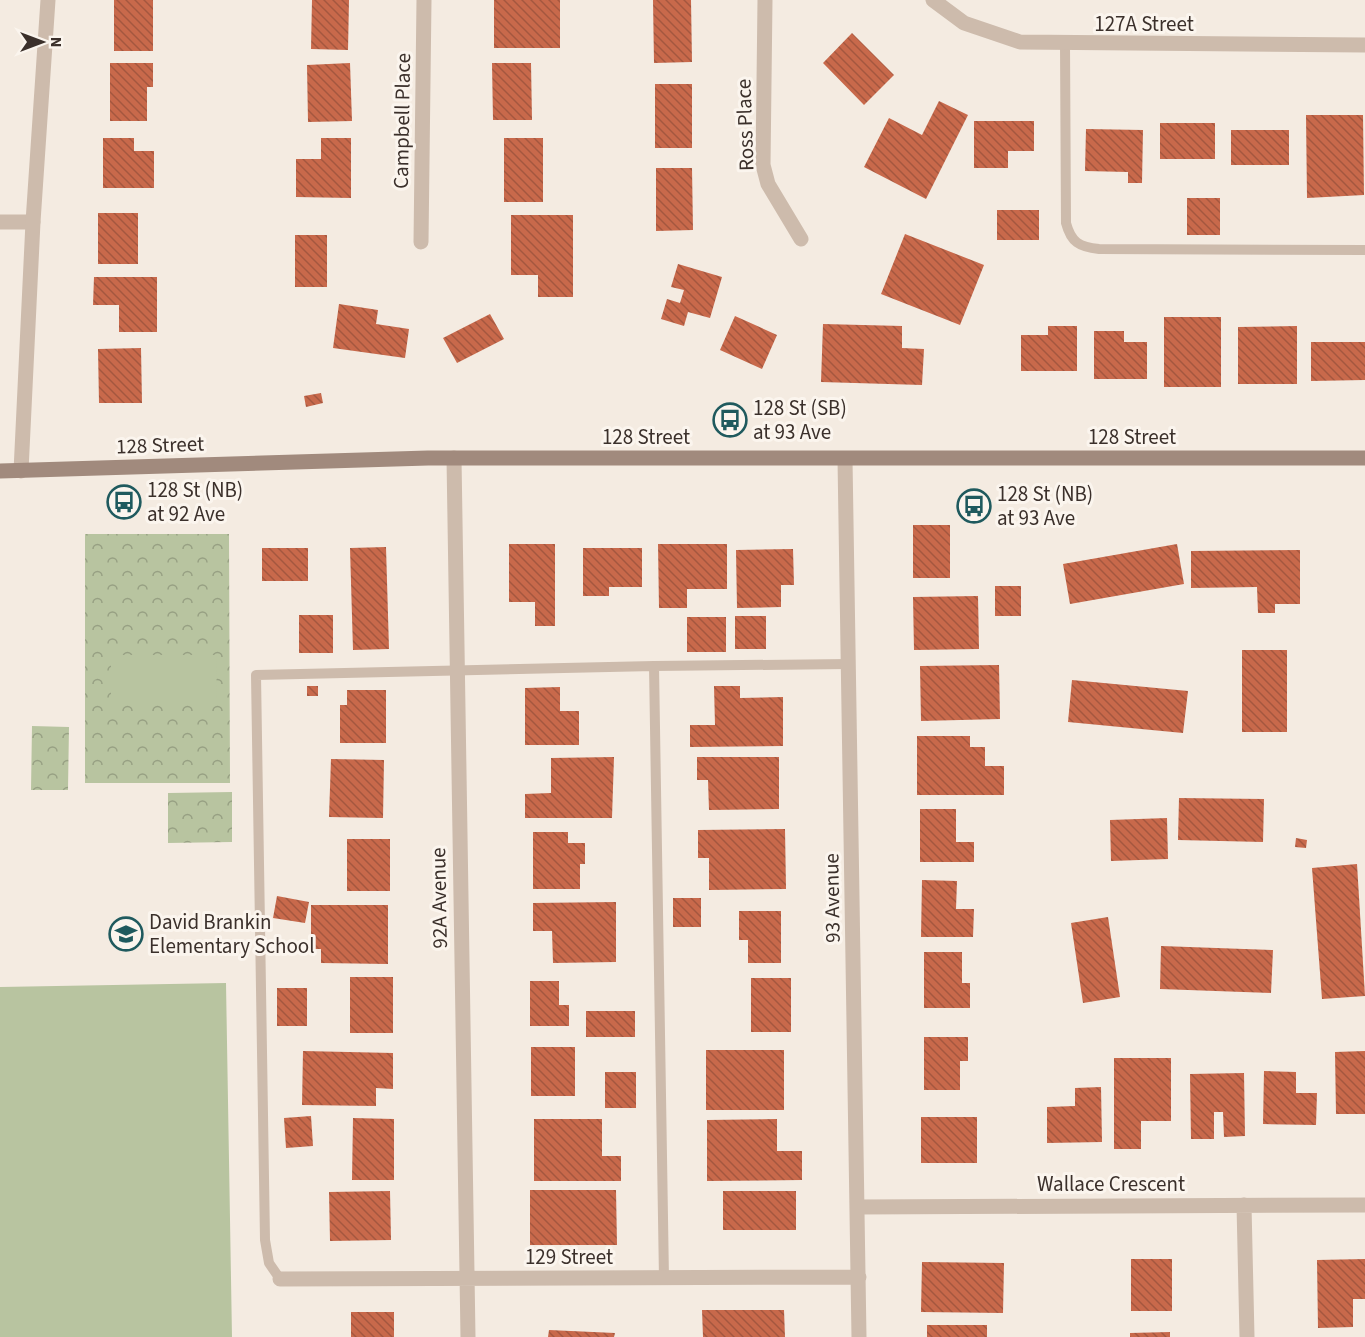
<svg xmlns="http://www.w3.org/2000/svg" width="1365" height="1337" viewBox="0 0 1365 1337" font-family="'Source Sans 3',sans-serif">
  <style>
    .park { fill: url(#park-crowns) }
    .pitch { fill: #b8c4a0 }
    .building { fill: url(#building-back-hatch) }
    .lines { fill: none; stroke-linecap: round; stroke-linejoin: round }
    .service { stroke: #cdbbac; stroke-width: 10 }
    .minor { stroke: #cdbbac; stroke-width: 15 }
    .tertiary { stroke: #cdbbac; stroke-width: 15 }
    .secondary { stroke: #a18a7d; stroke-width: 15 }
    .labels { text-anchor: middle; stroke-width: 6; stroke-linejoin: round; paint-order: stroke }
    .street-label { font-size: 21px; fill: #3b302b; stroke: #fbf5ee }
    .poi-label { font-size: 21px; fill: #3b302b; stroke: #fbf5ee; text-anchor: start }
  </style>
  <defs>
    <pattern id="park-crowns" width="20" height="18" patternUnits="userSpaceOnUse" patternTransform="scale(1.5)"><rect width="20" height="18" fill="#b8c4a0"/><path d="M2 6a3 3 0 1 1 6 0M12 15a3 3 0 1 1 6 0" fill="none" stroke="#97a083"/></pattern>
    <pattern id="building-back-hatch" width="6" height="6" patternUnits="userSpaceOnUse" patternTransform="scale(1.5)"><rect width="6" height="6" fill="#c8694b"/><path d="M-1 5l2 2M0 0l6 6M5-1l2 2" fill="none" stroke="#a4573f"/></pattern>
  </defs>
  <rect width="100%" height="100%" fill="#f4ebe1"/>
  <!-- park -->
  <path class="park" d="M85,534H229L230,783H85Z
    M32,726L69,727L68,790H31Z
    M232,792V842L168,843V793Z"/>
  <!-- pitch -->
  <path class="pitch" d="M111,655H216L217,698H111Z
    M226,983L232,1337H0V987Z"/>
  <!-- building -->
  <path class="building" d="M114,0H153V51H114Z
    M312,0H349L348,50L311,49Z
    M494,0H560V48H494Z
    M653,0H691L692,62L654,63Z
    M852,33L894,75L864,105L823,63Z
    M110,63H153V87H147V121H110Z
    M350,63L352,121L308,122L307,65Z
    M492,63H531L532,120H493Z
    M655,84H692V148H655Z
    M939,101L968,115L926,199L864,167L889,118L922,135Z
    M1306,115H1363L1364,195L1307,198Z
    M974,121H1034V151H1008V168H974Z
    M1160,123H1215V159H1160Z
    M1086,129L1143,130L1142,183H1128V172L1085,171Z
    M1231,130H1289V165H1231Z
    M103,138H134V151H154V188H103Z
    M321,138H351V198L296,197V159H321Z
    M504,138H543V202H504Z
    M656,168H692L693,230L656,231Z
    M1187,198H1220V235H1187Z
    M997,210H1039V240H997Z
    M98,213H138V264H98Z
    M511,215H573V297H538V275H511Z
    M905,234L984,265L960,325L881,294Z
    M295,235H327V287H295Z
    M678,264L722,277L710,318L688,312L684,326L661,319L667,299L680,303L684,290L671,287Z
    M94,277H157V332H119V305H93Z
    M339,304L378,310L376,324L409,329L405,358L333,348Z
    M490,314L504,339L457,363L443,338Z
    M735,316L777,335L762,369L720,350Z
    M1164,317H1221V387H1164Z
    M823,324L902,326V348L924,349L922,385L821,382Z
    M1048,326H1077V371H1021V335H1048Z
    M1297,326V384H1238V327Z
    M1094,331H1124V342H1147V379H1094Z
    M1311,342H1365V380L1311,381Z
    M141,348L142,403H99L98,349Z
    M321,393L323,403L306,407L304,396Z
    M913,525H950V578H913Z
    M509,544H555V626H535V602H509Z
    M658,544H727V589H687V608H659Z
    M1177,544L1184,584L1070,604L1063,564Z
    M386,547L389,649L353,650L350,548Z
    M262,548H308V581H262Z
    M583,548H642V587H609V596H583Z
    M793,549L794,585H781V607L737,608L736,550Z
    M1300,550V604H1275V613H1258L1257,587L1191,588V551Z
    M995,586H1021V616H995Z
    M978,596L979,649L914,650L913,597Z
    M299,615H333V653H299Z
    M735,616H766V649H735Z
    M687,617H726V652H687Z
    M1242,650H1287V732H1242Z
    M999,665L1000,719L921,721L920,666Z
    M1072,680L1188,691L1183,733L1068,722Z
    M307,686H318V696H307Z
    M714,686H740V698L783,697V746L690,747V725H715Z
    M560,687V711H579V745H525V688Z
    M347,690H386V743H340V705H347Z
    M917,736H970V747H985V766H1004V795H917Z
    M614,757L612,818H525V794L551,793V758Z
    M697,757H779V809L709,810L708,780H697Z
    M331,759L384,760L383,818L329,817Z
    M1179,798L1264,799L1263,842L1178,840Z
    M920,809H956V842H974V862H920Z
    M1167,818L1168,859L1111,861L1110,820Z
    M785,829L786,889L709,890V858H698V830Z
    M533,832H568V843H585V864H580V889H533Z
    M1296,838L1307,840L1306,848L1295,847Z
    M347,839H390V891H347Z
    M1357,864L1365,996L1322,999L1312,868Z
    M922,880L957,881L956,909H974L973,937H921Z
    M277,896L309,902L305,923L273,918Z
    M673,898H701V927H673Z
    M616,902V962L553,963L552,931H533V903Z
    M311,905H388V964L321,963V949H311Z
    M739,911H781V963H748V940H739Z
    M1108,917L1120,997L1083,1003L1071,923Z
    M1161,946L1273,950L1271,993L1160,989Z
    M924,952H962V983H970V1008H924Z
    M350,977H393V1033H350Z
    M751,978H791V1032H751Z
    M530,981H559V1005H569V1026H530Z
    M277,988H307V1026H277Z
    M586,1011H635V1037H586Z
    M924,1037H968V1061H960V1090H924Z
    M531,1047H575V1096H531Z
    M706,1050H784V1110H706Z
    M303,1051L393,1053V1089L376,1088V1106L302,1105Z
    M1365,1051V1114H1336L1335,1052Z
    M1114,1058H1171V1121H1141V1149H1114Z
    M1264,1071L1296,1072V1093H1317L1316,1125L1263,1124Z
    M605,1072H636V1108H605Z
    M1244,1073L1245,1136L1224,1137L1223,1112H1214V1139H1191L1190,1074Z
    M1101,1087L1102,1142L1047,1143V1107L1075,1106V1088Z
    M311,1116L313,1146L286,1148L284,1118Z
    M921,1117H977V1163H921Z
    M353,1118L394,1119V1180H352Z
    M534,1119H602V1156H621V1181H534Z
    M777,1119V1151H802V1180L707,1181V1120Z
    M530,1190H616L617,1245H530Z
    M390,1191L391,1240L330,1241L329,1192Z
    M723,1191H796V1230H723Z
    M1131,1259H1172V1311H1131Z
    M1365,1259V1299H1353V1327L1318,1328L1317,1260Z
    M922,1262L1004,1263L1003,1313L921,1312Z
    M702,1310H784L785,1337H703Z
    M351,1312H394V1337H351Z
    M927,1325H987V1337H927Z
    M549,1330L615,1333L614,1337H548Z
    M1170,1332V1337H1130V1333Z"/>
  <g class="lines">
    <!-- service -->
    <path class="service" d="M1065,45L1066,223C1071,242 1079,247 1099,249L1365,250
      M654,666L849,664
      M280,1279L269,1263L265,1240L256,675L654,666L664,1279"/>
    <!-- minor -->
    <path class="minor" d="M765,0L763,165L768,184L801,239
      M933,0L964,23L1020,42L1365,45
      M0,222H33
      M421,242L424,0
      M454,458L468,1337
      M845,459L859,1337
      M1244,1205L1247,1337
      M858,1207L1365,1205
      M280,1279L859,1277"/>
    <!-- tertiary -->
    <path class="tertiary" d="M21,471L33,222L48,0"/>
    <!-- secondary -->
    <path class="secondary" d="M0,471L428,458H1365"/>
  </g>
  <!-- icons -->
  <defs>
    <symbol id="bus-ring" viewBox="-11 -11 22 22"><circle r="9.5" fill="#fbf5ee" stroke="#1f5a5e" stroke-width="1.5"/><path d="M-5-6H5V4H4V6H2V4H-2V6H-4V4H-5ZM-3.5-4V0h7V-4ZM-3.5 1.2v1.5H-2V1.2ZM2 1.2v1.5H3.5V1.2Z" fill="#1f5a5e"/></symbol>
    <symbol id="school-ring" viewBox="-11 -11 22 22"><circle r="9.5" fill="#fbf5ee" stroke="#1f5a5e" stroke-width="1.5"/><path d="M0-5L7-2L0 1L-7-2ZM-4 1L0 2.5L4 1V4Q0 6-4 4Z" fill="#1f5a5e"/></symbol>
  </defs>
  <g fill-rule="evenodd">
    <use href="#bus-ring" x="711" y="401" width="38" height="38"/>
    <use href="#bus-ring" x="105" y="483" width="38" height="38"/>
    <use href="#bus-ring" x="955" y="487" width="38" height="38"/>
    <use href="#school-ring" x="107" y="915" width="38" height="38"/>
  </g>
  <g class="labels">
    <!-- street labels -->
    <g class="street-label">
      <text x="1144" y="31">127A Street</text>
      <text transform="translate(402 121) rotate(-89)" y="7">Campbell Place</text>
      <text transform="translate(745 125) rotate(-92)" y="7">Ross Place</text>
      <text x="646" y="444">128 Street</text>
      <text x="1132" y="444">128 Street</text>
      <text transform="translate(160 445) rotate(-2)" y="7">128 Street</text>
      <text transform="translate(439 898) rotate(-91)" y="7">92A Avenue</text>
      <text transform="translate(832 898) rotate(-91)" y="7">93 Avenue</text>
      <text x="1111" y="1191">Wallace Crescent</text>
      <text x="569" y="1264">129 Street</text>
    </g>
    <!-- poi labels -->
    <g class="poi-label">
      <text x="753" y="415">128 St (SB)<tspan x="753" dy="24">at 93 Ave</tspan></text>
      <text x="147" y="497">128 St (NB)<tspan x="147" dy="24">at 92 Ave</tspan></text>
      <text x="997" y="501">128 St (NB)<tspan x="997" dy="24">at 93 Ave</tspan></text>
      <text x="149" y="929">David Brankin<tspan x="149" dy="24">Elementary School</tspan></text>
    </g>
  </g>
  <!-- north arrow -->
  <g transform="translate(42 42) rotate(90)" stroke="#fbf5ee" stroke-width="4.5" paint-order="stroke">
  <path d="M0-4.5L10 22L0 15L-10 22Z" fill="#3b302b"/>
  <text y="-9" font-size="16" font-weight="bold" text-anchor="middle" fill="#3b302b">N</text>
  </g>
</svg>
